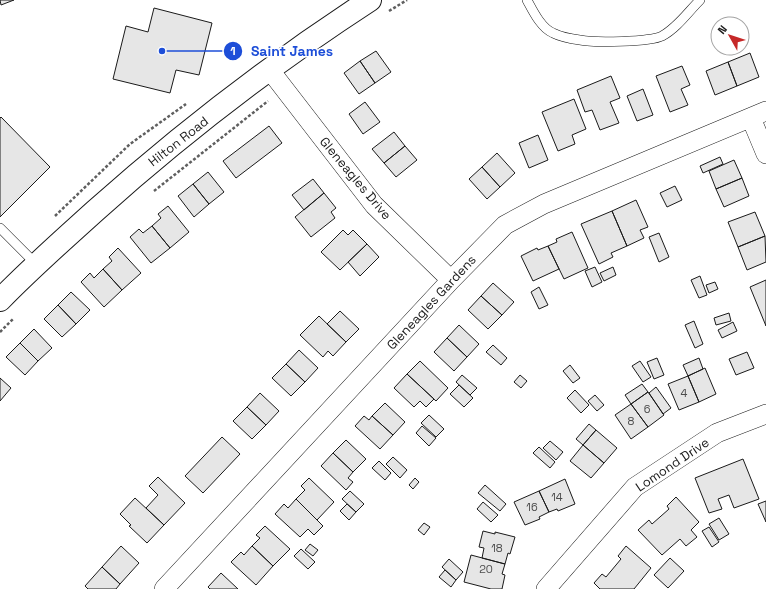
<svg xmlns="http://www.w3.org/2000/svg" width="766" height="589" viewBox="0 0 766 589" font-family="'Space Grotesk',sans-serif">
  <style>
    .building { fill: #e6e6e6; stroke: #1a1a1a }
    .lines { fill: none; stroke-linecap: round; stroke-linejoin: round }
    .service-casing { stroke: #1a1a1a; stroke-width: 10 }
    .minor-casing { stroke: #1a1a1a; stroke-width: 20 }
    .tertiary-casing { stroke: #1a1a1a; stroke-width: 24 }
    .path { stroke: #5f5f5f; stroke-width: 2.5; stroke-dasharray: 3 2; stroke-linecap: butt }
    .service { stroke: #fff; stroke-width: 9 }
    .minor { stroke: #fff; stroke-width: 19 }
    .tertiary { stroke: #fff; stroke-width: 22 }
    .labels { text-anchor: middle; stroke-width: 3; stroke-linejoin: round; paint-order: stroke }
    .number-label { font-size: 11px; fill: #4d4d4d }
    .street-label { font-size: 13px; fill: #1a1a1a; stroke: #fff }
    .leader { fill: none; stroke: #1d4ed8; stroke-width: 1.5 }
    .callout-dot { fill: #1d4ed8; stroke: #fff; stroke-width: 1.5 }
    .mark-label { font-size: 12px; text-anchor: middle; font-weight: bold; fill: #fff }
    .callout-label { font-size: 14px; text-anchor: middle; font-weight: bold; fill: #1d4ed8; stroke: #fff; stroke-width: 3; stroke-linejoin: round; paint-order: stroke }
  </style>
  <rect width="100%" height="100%" fill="#fff"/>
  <!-- building -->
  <path class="building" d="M0,0H14L1,5Z
    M154,8L212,23L199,75L176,70L170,93L113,79L126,26L148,32Z
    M376,51L391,72L375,83L360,61Z
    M750,53L759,77L737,86L728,62Z
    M360,61L375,83L359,94L344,73Z
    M728,62L737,86L715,95L706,71Z
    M682,66L690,85L681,89L688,105L670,112L656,76Z
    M611,76L620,98L610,102L619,123L600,130L592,110L585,112L577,90Z
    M643,89L653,115L637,121L627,96Z
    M574,99L586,129L572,135L575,144L558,151L542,112Z
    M365,102L380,122L363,134L349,114Z
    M1,117L50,167L0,217V118Z
    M269,126L282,143L236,178L223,161Z
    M394,132L405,146L384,163L372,149Z
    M538,135L548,160L529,168L519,143Z
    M405,146L417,160L396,177L384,163Z
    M497,153L515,173L500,187L482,167Z
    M720,157L723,164L703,173L700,166Z
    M734,160L742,178L716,189L709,171Z
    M482,167L500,187L487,199L469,179Z
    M208,172L224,192L209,204L193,184Z
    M742,178L749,196L724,207L716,189Z
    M313,179L324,193L304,210L292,195Z
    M193,184L209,204L194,217L178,196Z
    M675,186L682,200L667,207L660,193Z
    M324,193L336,208L331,212L335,218L311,237L295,217Z
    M636,200L648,227L640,230L644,238L627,246L612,211Z
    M168,206L189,232L170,248L152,226L161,218L158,214Z
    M612,211L627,246L611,253L613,257L599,264L581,224Z
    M755,212L765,236L738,247L728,222Z
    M152,226L170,248L151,263L130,237L139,229L143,233Z
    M343,230L348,235L353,230L367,244L340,270L321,252Z
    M572,232L588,268L564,279L548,246L557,242L556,239Z
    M659,233L669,257L659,262L649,237Z
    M765,236L766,262L747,270L738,247Z
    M367,244L379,257L360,276L348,262Z
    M548,246L559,269L533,281L521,256L537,248L538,250Z
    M118,248L141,273L122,290L103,269L112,261L109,257Z
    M595,267L602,282L592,287L585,271Z
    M613,267L616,275L604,281L600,273Z
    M103,269L122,290L104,307L81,282L90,273L94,278Z
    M700,276L707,295L699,298L691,280Z
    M766,280V326L750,287Z
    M715,282L718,289L709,293L706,285Z
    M493,283L514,302L502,315L481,296Z
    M539,287L548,305L539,309L531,292Z
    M71,292L90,310L76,324L58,305Z
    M481,296L502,315L488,329L468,310Z
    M58,305L76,324L62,337L44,319Z
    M340,311L359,329L346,342L327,324Z
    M729,313L731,321L716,325L714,318Z
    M319,316L346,342L333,356L328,351L323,357L300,335Z
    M694,321L703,344L695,348L685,325Z
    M733,322L737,331L722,338L718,330Z
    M459,325L479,344L467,357L447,338Z
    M34,329L52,348L38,361L20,343Z
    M447,338L467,357L454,371L434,352Z
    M20,343L38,361L25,375L6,357Z
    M493,345L507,358L501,365L486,352Z
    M299,350L318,368L305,382L286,364Z
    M747,352L754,368L736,375L729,359Z
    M657,358L664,375L654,379L647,362Z
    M699,358L703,369L688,376L683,365Z
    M420,361L448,388L436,401L407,374Z
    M640,361L651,377L643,382L632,366Z
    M286,364L305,382L291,396L272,378Z
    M570,365L580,378L573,383L563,371Z
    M705,368L716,394L699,402L688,376Z
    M407,374L434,399L426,407L420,401L414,407L394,388Z
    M462,375L477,388L470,395L456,382Z
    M520,375L527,381L521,388L514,382Z
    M688,376L699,402L679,410L668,384Z
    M0,378L11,388L0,401Z
    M642,384L648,392L631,404L625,395Z
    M459,385L473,398L464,407L450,394Z
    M656,387L671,408L663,414L649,393Z
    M575,390L589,405L581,413L567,398Z
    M648,392L664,415L648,427L631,404Z
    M260,393L279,411L266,425L247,407Z
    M595,395L604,405L597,411L588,401Z
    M385,403L405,422L393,435L372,416Z
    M631,404L648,427L631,439L615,415Z
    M247,407L266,425L252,439L233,421Z
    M429,415L444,429L436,437L421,423Z
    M364,416L369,420L372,416L393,435L380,449L355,426Z
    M589,424L596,430L583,445L576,439Z
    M422,426L436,438L429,446L416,433Z
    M596,430L617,448L604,463L583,445Z
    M222,437L240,454L203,493L185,476Z
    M346,440L366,459L353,472L333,453Z
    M550,441L563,452L556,460L543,448Z
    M583,445L604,463L591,478L570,461Z
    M539,447L555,462L550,468L533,453Z
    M333,453L353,472L348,478L353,482L346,490L321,466Z
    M393,457L407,470L400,478L386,464Z
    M743,459L759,499L734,508L729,495L718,499L722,509L709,513L695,478Z
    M379,461L391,473L385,480L372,468Z
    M158,477L185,503L164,525L146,508L158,495L149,486Z
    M309,478L334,502L317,520L296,499L305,490L301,486Z
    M415,478L419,482L413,489L409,485Z
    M565,479L575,504L558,511L557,509L549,512L539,491Z
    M485,485L506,504L500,511L478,493Z
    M350,491L364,504L356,512L342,499Z
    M539,491L549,512L539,517L540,519L525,525L514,502Z
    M676,497L699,522L691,530L697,537L686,546L680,539L662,555L638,530L649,520L652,524L669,509L667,506Z
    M135,498L164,525L147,543L129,526L131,525L120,514Z
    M296,499L323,526L314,535L308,529L300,537L275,514L284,504L288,508Z
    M766,501V522L758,504Z
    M483,502L498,515L491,522L477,509Z
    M347,504L356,512L349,520L340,511Z
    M719,518L729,534L719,540L709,524Z
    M424,523L430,527L424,535L418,530Z
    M265,526L290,549L273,566L252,546L260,538L256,535Z
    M709,527L719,542L712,547L702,531Z
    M483,531L495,534V532L515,537L510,554L508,553L505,564L482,558L484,548L479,547Z
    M310,544L318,550L313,556L305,550Z
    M121,546L139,563L120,584L102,567Z
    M252,546L273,566L256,585L231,562L241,552L244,555Z
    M626,546L651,568L634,589H600L594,583L602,574L606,577L621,559L618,556Z
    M301,549L315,562L308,569L294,556Z
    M471,555L505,564L502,574L505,575L502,589H491L464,582Z
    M670,558L684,571L668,588L654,575Z
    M449,559L463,572L456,580L442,567Z
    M102,567L120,584L116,589H88L85,586Z
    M445,570L456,580L451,587L439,577Z
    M221,573L238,589H210L208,587Z"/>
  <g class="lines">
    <defs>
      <path id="service" d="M527,0C533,11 541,28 553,33C561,37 572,39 580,40C595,43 650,42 662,36C677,28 688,12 700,0
        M0,228L36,264"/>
      <path id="minor" d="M269,69L374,205L451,280
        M751,118L766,154
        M164,589L451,280L505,225L544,204L766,111
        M546,589L635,487L717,433L766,414"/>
      <path id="tertiary" d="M0,300C30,269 63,240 95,211C181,134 273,63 370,0"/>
    </defs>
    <!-- service casing -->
    <use href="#service" class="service-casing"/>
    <!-- minor casing -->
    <use href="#minor" class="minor-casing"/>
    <!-- tertiary casing -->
    <use href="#tertiary" class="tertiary-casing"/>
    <!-- path -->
    <path class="path" d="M389,11L407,0
      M154,191L268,101
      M55,216L130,144L186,104
      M0,332L14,318"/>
    <!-- service -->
    <use href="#service" class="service"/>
    <!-- minor -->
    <use href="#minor" class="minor"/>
    <!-- tertiary -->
    <use href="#tertiary" class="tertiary"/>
  </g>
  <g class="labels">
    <!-- number labels -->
    <g class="number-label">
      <text x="684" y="397">4</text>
      <text x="647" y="413">6</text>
      <text x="631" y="425">8</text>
      <text x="557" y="501">14</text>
      <text x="532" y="511">16</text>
      <text x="497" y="552">18</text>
      <text x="486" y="573">20</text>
    </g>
    <!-- street labels -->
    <g class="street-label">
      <text transform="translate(178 141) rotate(-38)" y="5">Hilton Road</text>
      <text transform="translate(356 178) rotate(50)" y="5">Gleneagles Drive</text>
      <text transform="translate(431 302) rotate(-47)" y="5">Gleneagles Gardens</text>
      <text transform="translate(672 464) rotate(-34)" y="5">Lomond Drive</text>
    </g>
  </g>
  <!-- callouts -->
  <path class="leader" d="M162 51L233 51"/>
  <g class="callout-dot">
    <circle cx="162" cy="51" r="4"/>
    <circle cx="233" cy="51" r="10"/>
  </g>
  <g class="mark-label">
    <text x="233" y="55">1</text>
  </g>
  <g class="callout-label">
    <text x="292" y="56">Saint James</text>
  </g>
  <!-- north arrow -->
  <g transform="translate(730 36) rotate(309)"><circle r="19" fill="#ffffff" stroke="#a3a3a3"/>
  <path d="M0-3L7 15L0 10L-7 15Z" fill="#c62828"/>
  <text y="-6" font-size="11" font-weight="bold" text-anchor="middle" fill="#1a1a1a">N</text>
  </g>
</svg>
